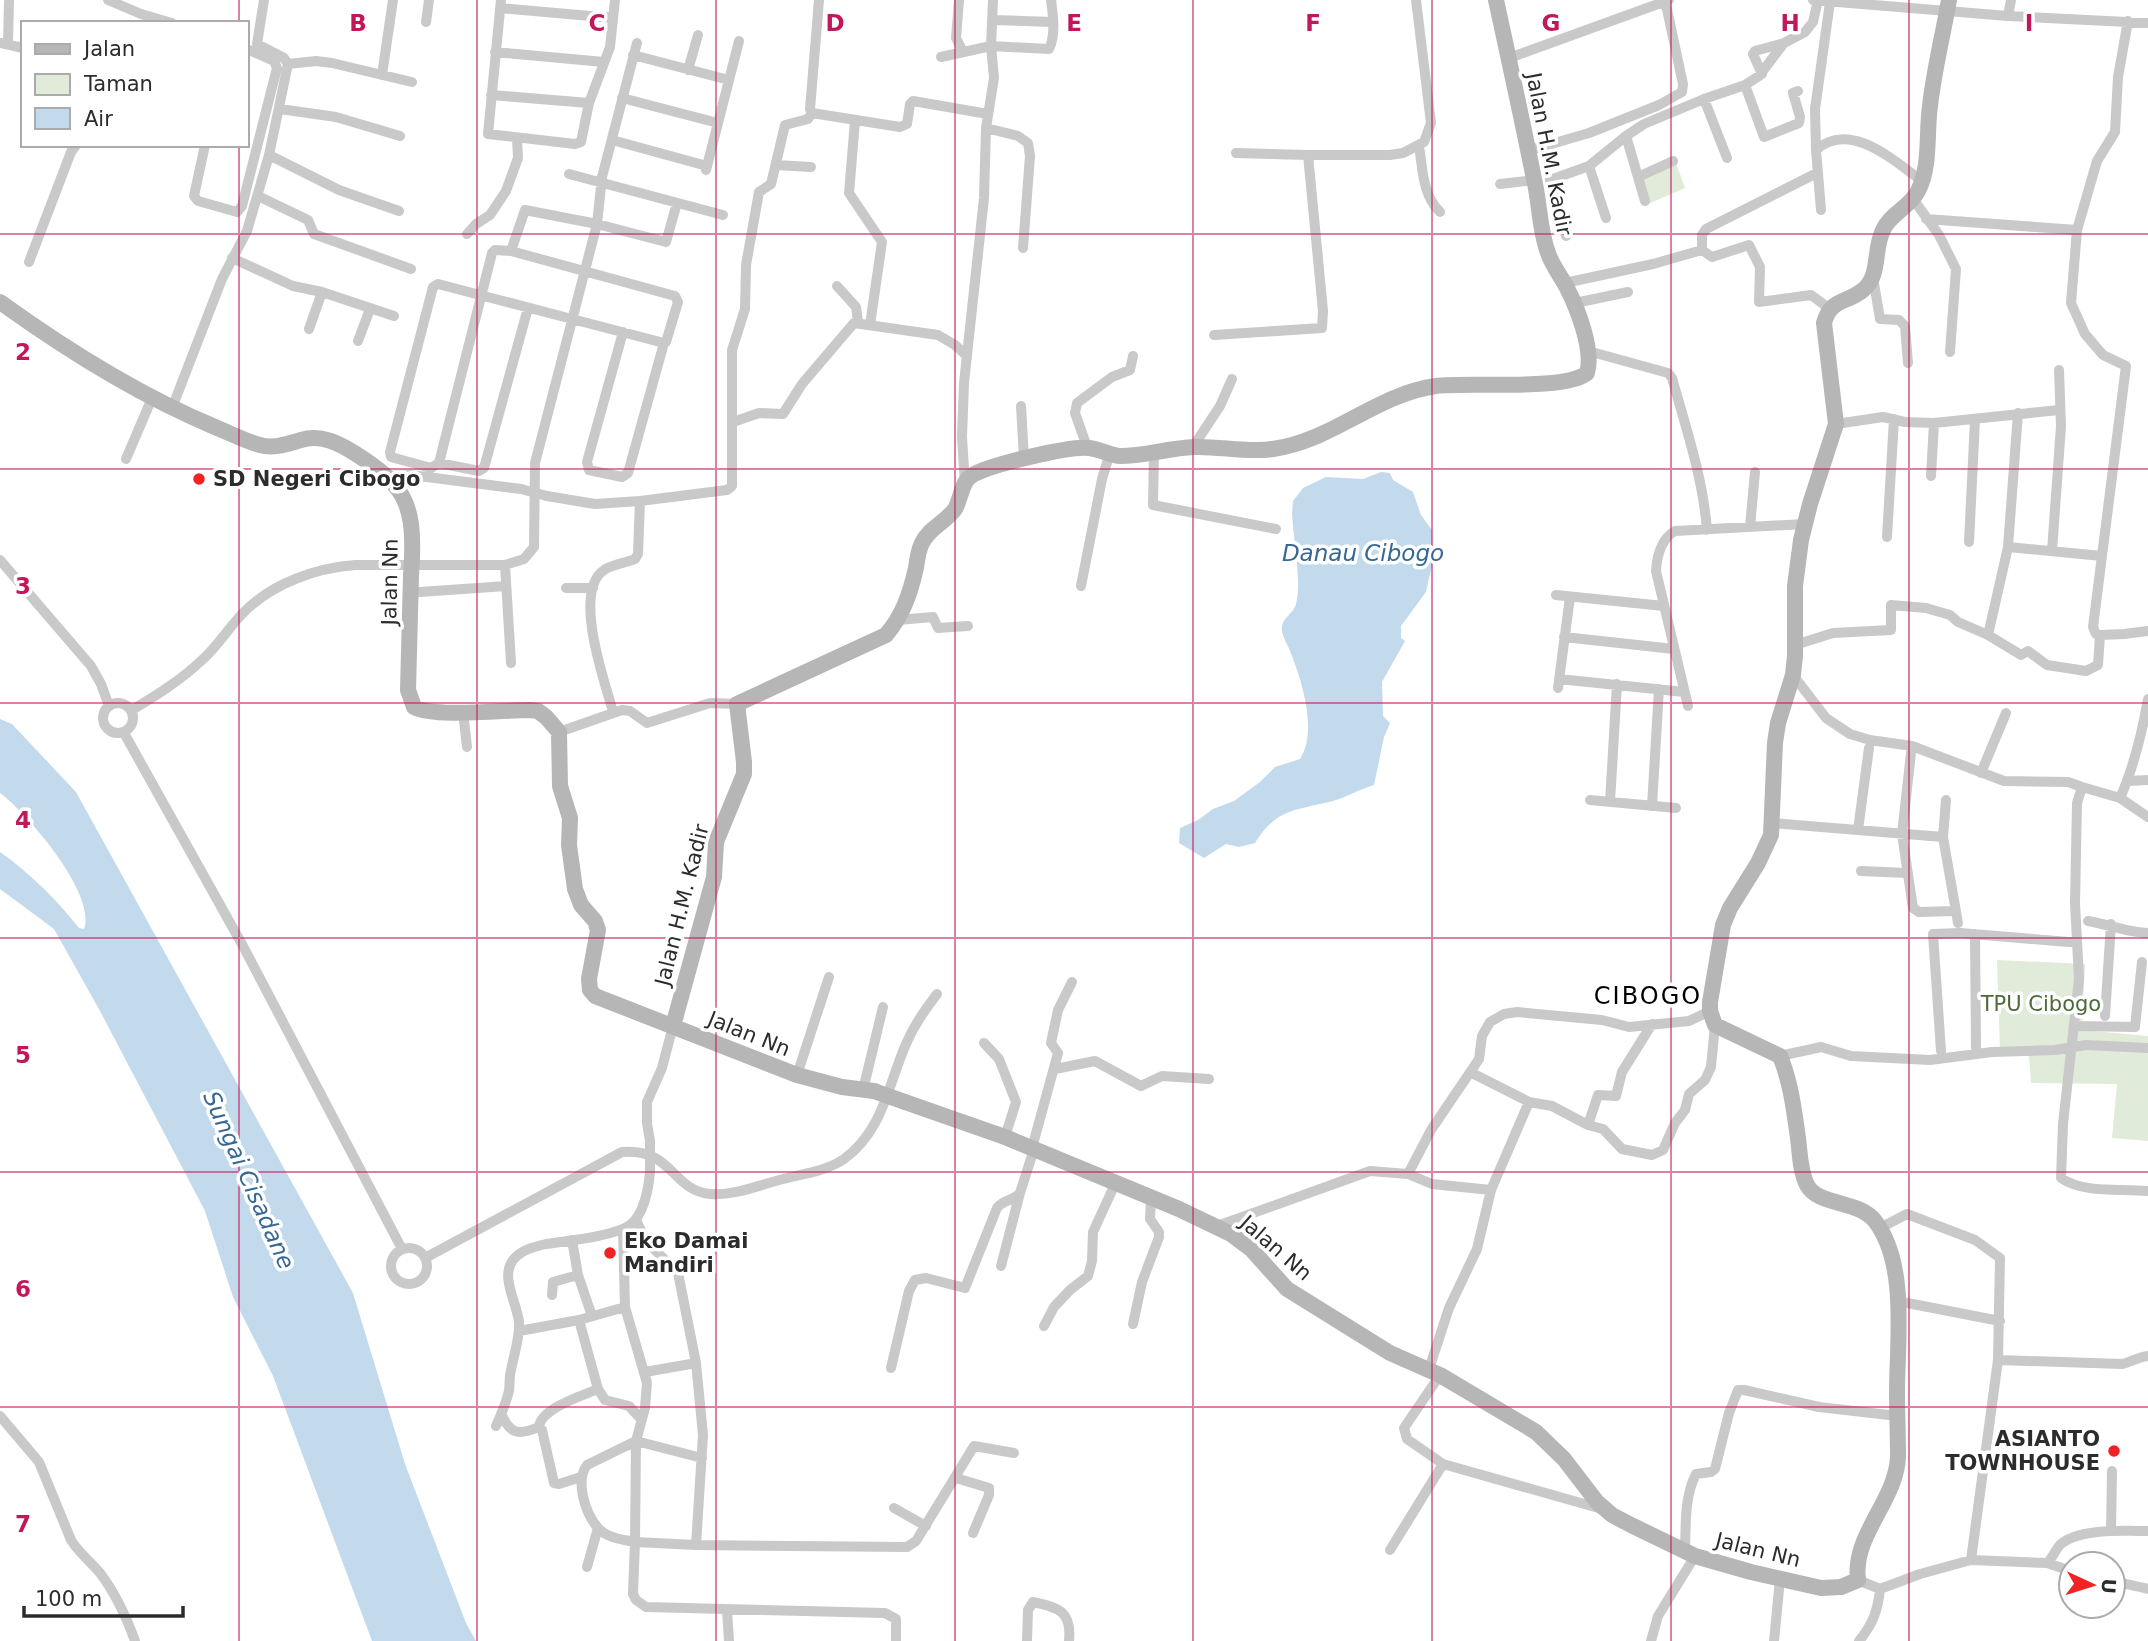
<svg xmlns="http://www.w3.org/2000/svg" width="2148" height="1641" viewBox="0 0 2148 1641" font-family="'DejaVu Sans',sans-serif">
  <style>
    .green { fill: #e1ebd9 }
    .water { fill: #c3daed }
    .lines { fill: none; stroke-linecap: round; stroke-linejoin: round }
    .street { stroke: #c9c9c9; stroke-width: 10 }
    .secondary { stroke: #b6b6b6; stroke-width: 16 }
    .street-bridge { stroke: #c9c9c9; stroke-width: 10 }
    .secondary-bridge { stroke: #b6b6b6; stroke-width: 16 }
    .grid { fill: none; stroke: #c2185b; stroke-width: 2; stroke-opacity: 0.55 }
    .poi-dot { fill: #f02223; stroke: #fff; stroke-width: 2.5 }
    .labels { text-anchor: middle; stroke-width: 7; stroke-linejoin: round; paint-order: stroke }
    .street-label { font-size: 21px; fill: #2c2c2c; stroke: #fff }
    .poi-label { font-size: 21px; font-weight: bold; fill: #2c2c2c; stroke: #fff; text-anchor: start }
    .park-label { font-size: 21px; fill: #4c6a37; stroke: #fff }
    .water-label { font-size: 23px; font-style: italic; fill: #366893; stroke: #fff }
    .quarter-label { font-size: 24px; letter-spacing: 2px; fill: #000; stroke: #fff }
    .grid-label { font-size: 23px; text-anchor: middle; font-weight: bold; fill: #c2185b; stroke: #fff; stroke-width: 7; stroke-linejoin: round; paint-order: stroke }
  </style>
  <rect width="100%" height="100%" fill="#fff"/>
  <!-- green -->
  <path class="green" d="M1676,163L1685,188L1648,204L1642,179Z
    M1997,960L2085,964L2082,1030L2148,1036V1141L2112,1138L2117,1084L2031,1083L2028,1046L2000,1050Z"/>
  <!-- water -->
  <path class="water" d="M1381,472L1390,473L1393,480L1413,492L1421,515L1432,530L1433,560L1426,592L1401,626V638L1405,641L1382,682L1383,716L1390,723L1384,737L1374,785C1360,789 1347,797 1333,801C1298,810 1276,808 1255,843L1239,847L1226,844L1204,858L1179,843L1180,828L1198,820L1213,809L1234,801L1260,782L1275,767L1300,759C1318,731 1302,681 1290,651C1288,645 1283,638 1282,631C1281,617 1293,615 1296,604C1302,581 1293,538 1292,513L1293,501L1303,488L1326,477L1363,479Z
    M0,719L12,724L76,792L353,1293L405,1464L466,1623L476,1641H372L273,1376L233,1297L205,1211L100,1011L54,929L0,889V852C30,873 56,899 79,928L84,929C97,894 27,813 0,793Z"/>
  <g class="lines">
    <!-- street -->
    <path class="street" d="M108,0L141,14L172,23
      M501,0L488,134L575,144L581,142L589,103L610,47L615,0
      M819,0L810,109L812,113L900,127L907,124L910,104L913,101L988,114
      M959,0L956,38L963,52
      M1813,0L2008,16L2148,23
      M500,8L613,18
      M2008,16L2011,0
      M993,20L1053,22
      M2128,21L2118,77L2115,132L2097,161L2077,230L2071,303L2085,334L2103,355L2126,366L2093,627L2096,634L2100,635L2124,634L2148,631
      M426,22L429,0
      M0,43L23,48
      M8,44L9,0
      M495,52L604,62
      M633,55L729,80
      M941,57L991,46L1049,49C1056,35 1053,15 1051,0
      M1509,58L1669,0
      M288,64L316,61L332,63L412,82
      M688,70L698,35
      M1762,74L1753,54L1755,51L1784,43
      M382,75L393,0
      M1745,85L1764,137L1799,123L1800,117L1793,93L1798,91
      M491,95L589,103
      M622,98L718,123
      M1704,99L1727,158
      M280,109L336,117L400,136
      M855,121L849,193L882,242L870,325
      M986,128L1018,136L1028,143L1030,156L1023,248
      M1626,136L1645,201
      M612,140L707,166
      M205,145L194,196L198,201L237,212L242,206L277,68L274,61L247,49
      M1419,146C1423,170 1422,194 1440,212
      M1816,150L1815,109L1830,2
      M1527,151L1589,133L1659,105L1682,92L1683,84L1665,0
      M1236,153L1308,155
      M269,155L339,190L399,211
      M776,165L811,167
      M1589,166L1606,218
      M706,170L739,41
      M569,174L723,215
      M1638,177L1673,161
      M1500,184L1535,180
      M258,196L308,220L314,234L411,269
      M1913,199L1939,235L1956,269L1950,352
      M1821,210L1816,150C1850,120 1893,160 1922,181
      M1926,219L2077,230
      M467,234L476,224L490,215L506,191L518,158L517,138
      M1566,236L1550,180L1589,166L1626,136L1644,124L1704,99L1745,85L1759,76L1784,43L1805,32L1813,22L1818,0
      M1702,250L1712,257L1749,245L1760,267L1759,302L1811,295L1830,309
      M511,251L525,210L597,224L666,242L677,203
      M232,258L293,286L322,292L394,316
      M29,262L71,152L76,145
      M1873,277L1880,319L1899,320L1905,326L1908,363
      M1565,283L1653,264L1702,250V235L1706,229L1817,173
      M837,286L856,307L858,322
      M433,287L390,452L391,457L431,468L439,463L492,253L495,250L511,251L675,296L678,302L666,342L664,343C589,323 513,304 438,284L433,287
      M1575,303L1628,292
      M309,329L322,292
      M623,332L587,462L589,470L622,477L628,473L664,343
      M1214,335L1322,328L1323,311L1308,155H1390L1403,153L1424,142L1431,123L1416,0
      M358,341L370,309
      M1588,351L1668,373L1672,378C1686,428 1703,478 1707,530
      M1021,406L1024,458
      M172,408L222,279L247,231L269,155L288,64L284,58L257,44L264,0
      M733,422L759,413L783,414L802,384L854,323L938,335L955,345L967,356
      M1836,424L1883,417L1905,422L1934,423L2059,410
      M1087,447L1075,413L1077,403L1112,377L1130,370L1133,356
      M1193,447L1220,406L1232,379
      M1154,452L1153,505L1276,529
      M126,459L152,398
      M439,463L479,471L484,468L528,308
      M386,476L411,475L521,489
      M1931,476L1934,423
      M965,484L962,437L964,383L984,198L986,128L994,78L991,46L993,0
      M547,496L595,504L640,501
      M1750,527L1755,472
      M1887,537L1894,419
      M1969,542L1975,420
      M2008,547L2102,556
      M2052,551L2061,426L2059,370
      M0,560L91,666L101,684L109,706
      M505,565L511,663
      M1081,586L1102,479L1110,453
      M566,588H593
      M420,592L506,586
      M1556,595L1664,606
      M898,620L933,617L938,628L968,626
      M1988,635L2008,547L2018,413
      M1564,637L1674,649
      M1795,645L1833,633L1891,630V605L1926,608L1950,615L1958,622L1988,635L2021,655L2028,651L2047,665L2086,671L2098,665L2100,635
      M1793,675L1826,718L1850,734L1870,740L1912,746L2004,781L2068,782L2082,787
      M1559,679L1684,692
      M1558,688L1570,597
      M2148,699C2142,733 2134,767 2120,798L2148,817
      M103 718a15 15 0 1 1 30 0a15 15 0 1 1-30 0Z
      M1688,706L1656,571C1657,555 1661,539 1675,531L1805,524
      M132,710C157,695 181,680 202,660C218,646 229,627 244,612C273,583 316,568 355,565H505L524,559L534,547L535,463L597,224L602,177L637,43
      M463,712L467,747
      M613,712C605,682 572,592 604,570C612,564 626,563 635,559L638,554L640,501L727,490L732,486V350L745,309L746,265L759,192L771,184L785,125L808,119L812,113
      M559,732L622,710L630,711L647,723L710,703L737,704
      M124,733L243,946L402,1249
      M1911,753L1902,834L1913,908L1919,912L1955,911
      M1981,773L2006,713
      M2128,781L2148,780
      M2120,798L2082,787L2077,803L2075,903L2079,979L2063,1124L2061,1178C2084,1194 2121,1188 2148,1191
      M1590,800L1676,808
      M1946,800L1943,837L1958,923
      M1610,802L1617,684
      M1652,806L1659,689
      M1772,823L1943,837
      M1858,830L1869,748
      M1861,871L1907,873
      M2088,921C2107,924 2130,933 2148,933
      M1975,934L1976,1048
      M2105,1016L2111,924
      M2075,1026L2135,1027L2142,962
      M984,1043L999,1059L1016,1102L1005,1137
      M1941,1051L1933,934L1960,933L2069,942L2077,941
      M1780,1056L1821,1047L1851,1056L1930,1060L1992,1052L2055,1050L2086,1045L2148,1048
      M1055,1069L1095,1061L1141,1086L1162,1076L1209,1079
      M1470,1072L1529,1102
      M797,1075L829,977
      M863,1090L883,1007
      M1588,1125L1598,1095L1616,1096L1622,1072L1652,1024
      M650,1141L647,1123V1102L662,1068L673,1026
      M1032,1148L1058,1053L1051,1043L1058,1010L1072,982
      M1408,1174L1431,1130L1479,1059L1482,1036L1490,1022L1504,1014L1517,1012L1602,1020L1629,1027L1689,1021L1710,1011
      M636,1220L646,1241L678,1273L696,1363L703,1435L696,1545L907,1547L916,1541L974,1446L1014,1453
      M1217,1226L1370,1171L1408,1174L1432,1184L1491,1190L1529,1102L1552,1106L1588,1125L1603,1129L1622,1149L1652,1155L1663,1150L1675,1123L1685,1110L1689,1094L1705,1080L1711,1067L1715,1025
      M1880,1228L1907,1214L1975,1240L2000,1258L1998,1360
      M623,1229L625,1307L647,1383L645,1408L636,1441L635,1542L696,1545
      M572,1240L578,1275L592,1316
      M391 1266a18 18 0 1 1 36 0a18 18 0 1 1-36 0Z
      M425,1258L622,1152C673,1148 671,1190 710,1194C734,1196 759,1185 783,1179C802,1174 827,1171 844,1159C883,1131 888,1085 906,1044C914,1025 925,1010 937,994
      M1001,1266L1020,1193L1034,1149
      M552,1295L553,1282L578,1275
      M1897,1301L2000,1321
      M579,1320L598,1389L605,1400L629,1406L641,1419
      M1133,1324L1142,1282L1159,1237V1232L1150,1219L1151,1198
      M1044,1326L1054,1307L1070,1290L1088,1276L1092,1261L1093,1232L1115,1184
      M519,1331L579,1320L625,1307
      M891,1368L909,1291L915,1280L926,1278L965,1288L997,1208C1002,1200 1013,1201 1020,1193
      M1429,1369L1449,1308L1477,1249L1491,1190
      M645,1372L696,1363
      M502,1415C510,1435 520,1435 539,1427L542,1430L554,1483L559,1484L581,1477
      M0,1416L39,1462L71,1540C79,1553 90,1561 100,1573C116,1594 126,1616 135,1641
      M496,1426C501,1415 506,1403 509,1391C510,1384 509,1377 511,1370C514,1354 520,1338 519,1322C517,1303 500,1277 513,1260C521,1250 533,1247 546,1244C566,1241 615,1236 630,1225C644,1215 649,1187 650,1171
      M539,1427C541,1408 582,1396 598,1389
      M702,1458L636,1441L587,1465C575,1481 585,1513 598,1528C607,1538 623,1540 635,1542L633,1594L636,1600L646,1607L885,1613L896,1619V1641
      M1443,1464L1602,1509
      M956,1478L989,1488V1495L973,1533
      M894,1508L926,1526
      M2111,1531L2112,1471
      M1390,1550L1443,1464L1407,1439L1404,1428L1440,1375
      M1685,1550C1686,1526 1684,1497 1696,1474L1711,1472L1715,1469L1729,1413L1738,1390H1744L1819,1407L1898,1416
      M1971,1560L1998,1360L2122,1364C2131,1362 2138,1357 2148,1356
      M2047,1563L2071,1571
      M587,1567L598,1528
      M1858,1580L1880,1589L1920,1574L1971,1560L2047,1563C2053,1558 2055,1550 2060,1545C2077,1528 2125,1531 2148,1531
      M2113,1581L2148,1589
      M727,1610L729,1641
      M1027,1641L1028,1610L1033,1602C1059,1607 1072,1612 1069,1641
      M1651,1641L1658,1616L1695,1556
      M1774,1641L1780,1579
      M1859,1641C1873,1624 1878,1610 1880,1589"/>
    <!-- secondary -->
    <path class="secondary" d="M0,302C68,351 138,395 215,427C230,433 245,441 260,445C274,449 287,444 301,440C321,434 339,443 356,454C403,484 414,502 412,558
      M411,576L408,690L414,707C434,718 504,710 530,710L538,711L546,717L559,732L560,786L570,818L569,845L575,889L581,905L595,921L598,930L589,979L590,990L595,996L797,1075L842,1087L874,1091
      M673,1026L714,877L716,842L744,774V762L737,704L886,635C903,615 910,594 916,568C917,560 918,551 922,543C929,528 946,522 955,509C961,499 961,483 971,476C988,465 1069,446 1089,448C1100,449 1112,456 1120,456C1144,456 1169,448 1194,447C1220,446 1247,453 1273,449C1332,441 1377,394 1436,386C1467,382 1567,391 1587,373C1594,350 1577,307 1566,286C1560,275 1552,265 1548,253C1539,229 1540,204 1534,179C1522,119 1509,60 1496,0
      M905,1102L1005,1137L1179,1209L1231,1234L1251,1249L1287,1289L1390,1353L1440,1375L1536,1432L1564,1459L1597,1502L1612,1515L1631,1525L1695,1556L1751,1572L1821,1588L1841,1587L1858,1580C1852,1535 1897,1500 1898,1456C1898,1434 1897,1413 1897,1392C1897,1341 1908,1264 1875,1221C1859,1200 1818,1206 1807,1185C1800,1171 1800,1154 1798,1138C1794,1110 1791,1083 1780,1056L1715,1025L1710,1011V1002L1723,925L1730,908L1758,863L1771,835L1775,743L1778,723L1793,675L1795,656V586L1801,540L1810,504L1836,424L1824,323C1831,298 1846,304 1863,290C1881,275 1873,250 1883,230C1890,214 1910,207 1918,191C1931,166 1926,133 1930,106C1934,70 1943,35 1949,0"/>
    <!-- street-bridge -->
    <path class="street-bridge" d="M521,489L547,496
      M650,1141V1171"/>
    <!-- secondary-bridge -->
    <path class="secondary-bridge" d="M411,576L412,558
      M874,1091L905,1102"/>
  </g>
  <!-- grid -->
  <path class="grid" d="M239,0V23M477,0V1641M716,0V1641M955,0V1641M1193,0V1641M1432,0V1641M1671,0V1641M1909,0V1641M239,145V1641M0,234H2148M0,469H2148M0,703H2148M0,938H2148M0,1172H2148M0,1407H2148"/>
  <!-- markers -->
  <g class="poi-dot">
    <circle cx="199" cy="479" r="7"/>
    <circle cx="610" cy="1253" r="7"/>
    <circle cx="2114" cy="1451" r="7"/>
  </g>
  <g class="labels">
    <!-- street labels -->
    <g class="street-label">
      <text transform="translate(1549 154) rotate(79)" y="7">Jalan H.M. Kadir</text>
      <text transform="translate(390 582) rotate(-89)" y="7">Jalan Nn</text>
      <text transform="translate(682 905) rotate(-76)" y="7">Jalan H.M. Kadir</text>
      <text transform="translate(749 1034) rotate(22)" y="7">Jalan Nn</text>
      <text transform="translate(1276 1248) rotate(41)" y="7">Jalan Nn</text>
      <text transform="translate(1758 1550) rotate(14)" y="7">Jalan Nn</text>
    </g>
    <!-- poi labels -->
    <g class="poi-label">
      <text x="213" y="486">SD Negeri Cibogo</text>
      <text x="624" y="1248">Eko Damai<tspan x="624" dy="24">Mandiri</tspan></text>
      <text x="2100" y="1446" text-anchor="end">ASIANTO<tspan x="2100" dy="24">TOWNHOUSE</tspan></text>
    </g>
    <!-- park labels -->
    <g class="park-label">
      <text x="2041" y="1011">TPU Cibogo</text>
    </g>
    <!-- water labels -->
    <g class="water-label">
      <text x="1363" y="561">Danau Cibogo</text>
      <text transform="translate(249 1180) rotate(66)" y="8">Sungai Cisadane</text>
    </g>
    <!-- quarter labels -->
    <g class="quarter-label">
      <text x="1648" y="1004">CIBOGO</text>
    </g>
  </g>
  <g class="grid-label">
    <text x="358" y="31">B</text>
    <text x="597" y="31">C</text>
    <text x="835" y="31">D</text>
    <text x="1074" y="31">E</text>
    <text x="1313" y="31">F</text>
    <text x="1551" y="31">G</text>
    <text x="1790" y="31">H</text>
    <text x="2029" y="31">I</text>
    <text x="23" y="360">2</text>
    <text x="23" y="594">3</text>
    <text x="23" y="828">4</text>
    <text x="23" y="1063">5</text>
    <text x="23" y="1297">6</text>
    <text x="23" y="1532">7</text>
  </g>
  <!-- legend -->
  <rect x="21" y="21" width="228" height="126" fill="#ffffff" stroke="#ababab" stroke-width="2"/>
  <rect x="35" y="44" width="35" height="10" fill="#b6b6b6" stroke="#ababab" stroke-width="2"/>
  <text x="84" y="56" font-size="21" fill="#2c2c2c">Jalan</text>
  <rect x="35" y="74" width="35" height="21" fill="#e1ebd9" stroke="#ababab" stroke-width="2"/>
  <text x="84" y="91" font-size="21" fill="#2c2c2c">Taman</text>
  <rect x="35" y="108" width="35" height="21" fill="#c3daed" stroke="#ababab" stroke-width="2"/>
  <text x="84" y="126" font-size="21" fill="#2c2c2c">Air</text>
  <!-- north arrow -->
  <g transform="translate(2092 1585) rotate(94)"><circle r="33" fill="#ffffff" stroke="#ababab" stroke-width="2"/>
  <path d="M0-5L12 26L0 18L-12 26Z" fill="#f02223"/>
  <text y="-10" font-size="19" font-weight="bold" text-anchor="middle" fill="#2c2c2c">U</text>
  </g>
  <!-- scale -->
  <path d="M24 1606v10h159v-10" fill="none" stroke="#2c2c2c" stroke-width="3.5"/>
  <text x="35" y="1606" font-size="21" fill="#2c2c2c" stroke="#ffffff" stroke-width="5" paint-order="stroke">100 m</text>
</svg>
